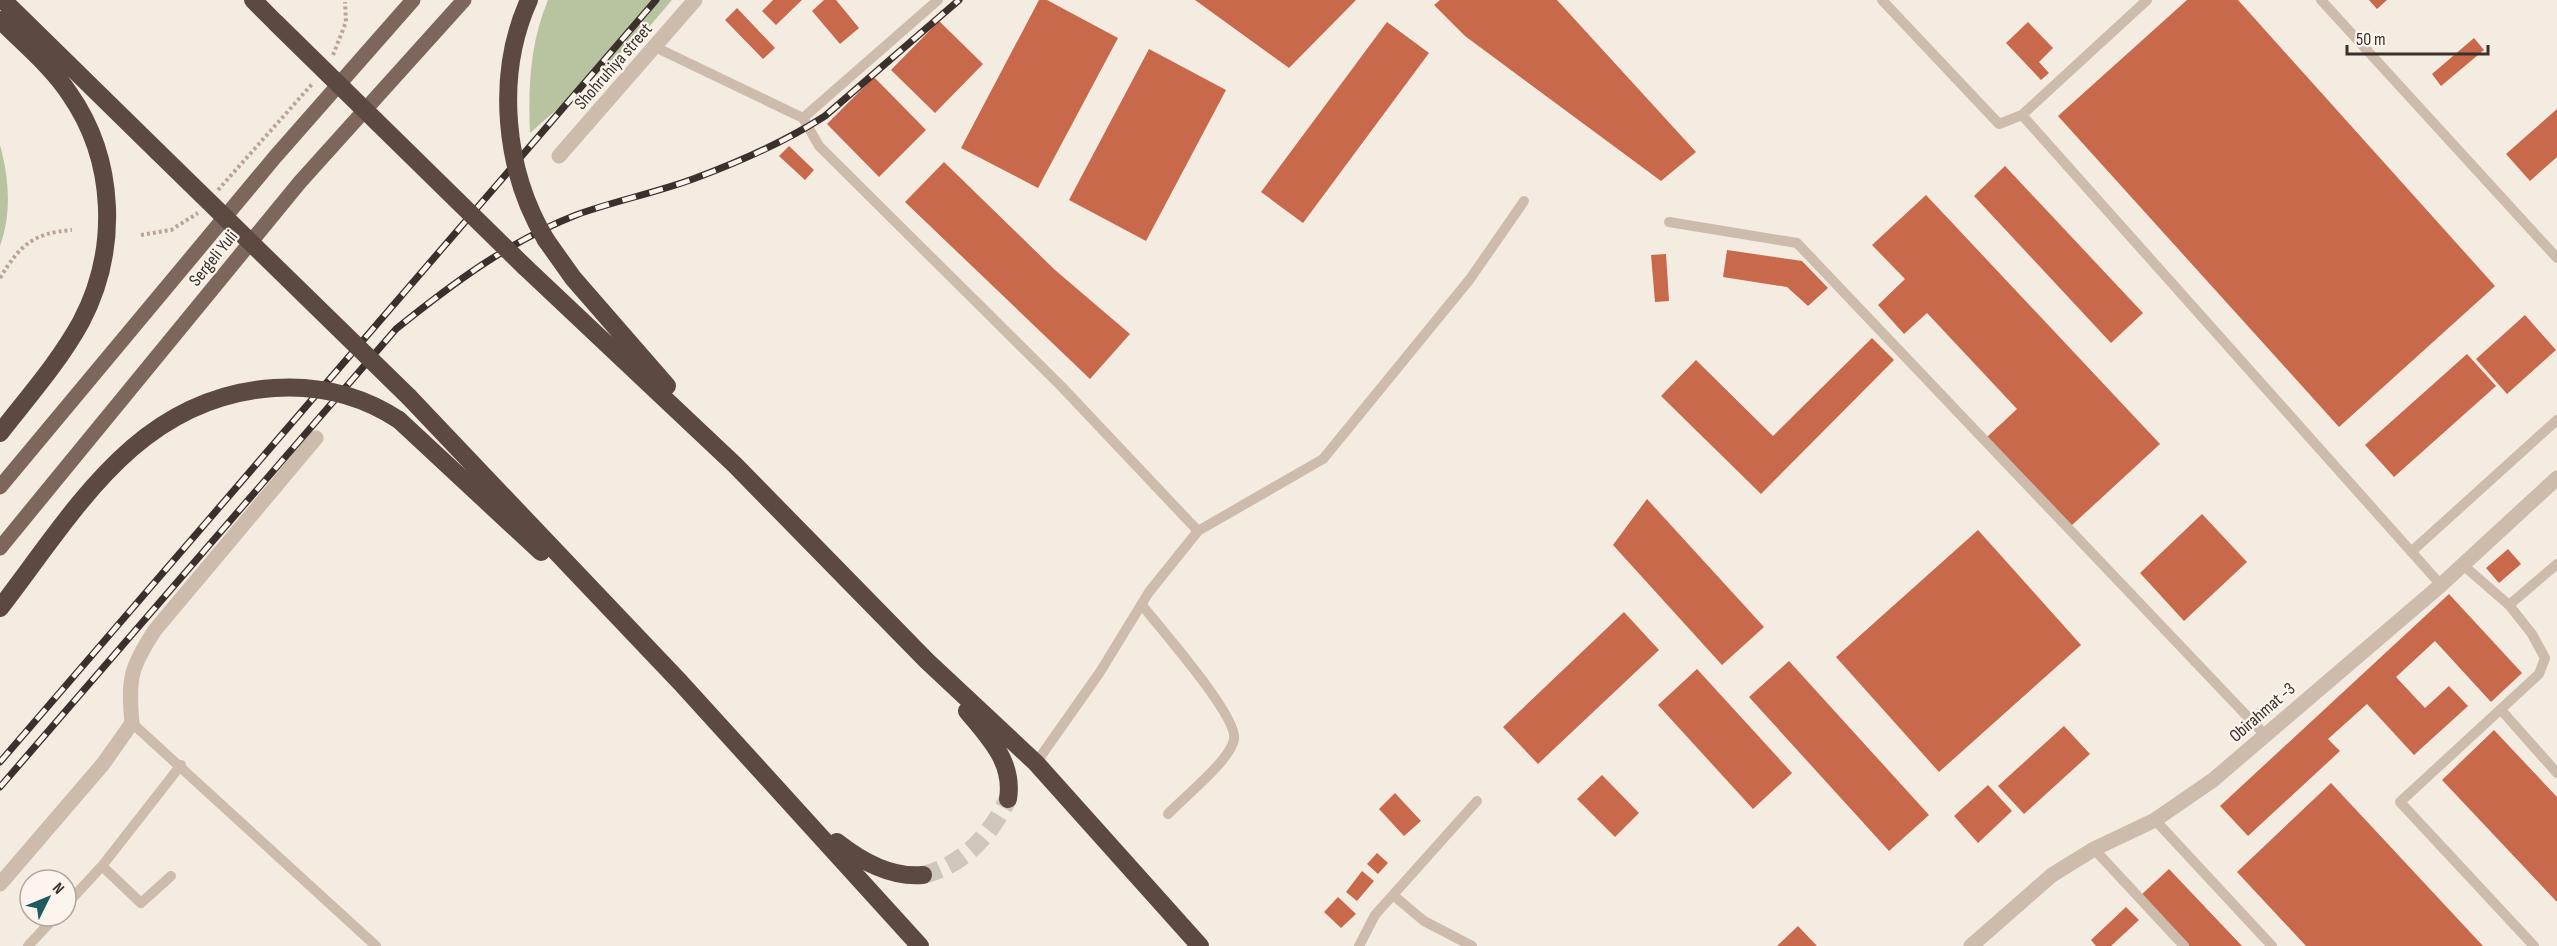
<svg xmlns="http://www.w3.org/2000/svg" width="2557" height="946" viewBox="0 0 2557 946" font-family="'Sofia Sans Condensed',sans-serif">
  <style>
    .green { fill: #b8c4a0 }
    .building { fill: #c8694b }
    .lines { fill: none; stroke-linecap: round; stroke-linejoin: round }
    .highway-tunnel { stroke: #cfc6bd; stroke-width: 18; stroke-dasharray: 18 9; stroke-linecap: butt }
    .path { stroke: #b9a596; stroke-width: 4; stroke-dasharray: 3 3; stroke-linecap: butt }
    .lane { stroke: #cdbbac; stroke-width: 10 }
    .street { stroke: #cdbbac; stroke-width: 15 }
    .primary { stroke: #7d675c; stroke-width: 15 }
    .highway { stroke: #5c4a42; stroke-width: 18 }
    .rail-casing { stroke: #3b302b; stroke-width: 7 }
    .rail { stroke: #fbf5ee; stroke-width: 4.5; stroke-dasharray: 14; stroke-linecap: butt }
    .highway-bridge { stroke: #5c4a42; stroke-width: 18 }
    .labels { text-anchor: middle; stroke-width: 4.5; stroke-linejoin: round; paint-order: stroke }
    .street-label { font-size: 18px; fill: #3b302b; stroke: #fbf5ee }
  </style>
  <rect width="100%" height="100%" fill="#f4ebe1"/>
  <!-- green -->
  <path class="green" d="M548,0H672L644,33L530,133C528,87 530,43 548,0Z
    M0,145C9,178 12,213 0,246Z"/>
  <!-- building -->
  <path class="building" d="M773,0H802L776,25L762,11Z
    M824,0H836L859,28L840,44L812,11Z
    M1039,0H1047L1118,38L1038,188L961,148Z
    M1195,0H1356L1289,68Z
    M1440,0H1557L1696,152L1661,181L1465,36L1434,5Z
    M2187,0H2238L2495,286L2339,427L2058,116Z
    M2369,0H2387L2377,9Z
    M737,8L775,48L763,59L725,20Z
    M939,21L983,64L935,113L891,70Z
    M1387,22L1429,53L1303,223L1261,192Z
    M2028,22L2053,48L2039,62L2049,73L2041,80L2006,43Z
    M2474,38L2484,50L2441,86L2432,74Z
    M1149,49L1226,90L1146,241L1069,200Z
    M874,77L926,130L879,177L827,124Z
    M2557,109V157L2530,181L2506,154Z
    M789,146L814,170L805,180L779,156Z
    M944,162L1055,270L1130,334L1090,379L905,202Z
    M2005,166L2143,313L2111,343L1974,196Z
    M1926,195L2160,444L2071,526L1987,437L2017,409L1927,313L1904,334L1878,305L1905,279L1872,245Z
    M1727,250L1802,261L1828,288L1808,306L1787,287L1723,277Z
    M1666,254L1669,301L1655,302L1651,255Z
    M2525,315L2556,350L2507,394L2476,359Z
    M1872,338L1894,360L1761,494L1661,396L1696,360L1773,436Z
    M2467,354L2496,386L2394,477L2365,445Z
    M1647,499L1764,627L1722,665L1613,545Z
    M2202,514L2247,562L2184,621L2140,573Z
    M1978,530L2081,645L1939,772L1836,657Z
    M2508,549L2521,564L2499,583L2486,568Z
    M2449,594L2522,673L2491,702L2435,641L2396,677L2425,708L2449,686L2468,706L2414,755L2367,704L2328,739L2340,751L2248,836L2220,806Z
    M1624,612L1659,650L1538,764L1503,727Z
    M1789,661L1929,815L1889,851L1749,697Z
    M1697,669L1792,773L1753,809L1658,705Z
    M2064,726L2090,754L2024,814L1998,786Z
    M2494,730L2557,797V902L2442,780Z
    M1602,775L1639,813L1615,837L1577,799Z
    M2331,783L2483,946H2306L2237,872Z
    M1988,785L2012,811L1978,843L1954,816Z
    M1395,793L1421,821L1404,836L1379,809Z
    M1377,853L1388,863L1378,874L1367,864Z
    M2169,869L2242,946H2189L2141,895Z
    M1362,871L1374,881L1357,901L1346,892Z
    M1338,897L1356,914L1341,928L1324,912Z
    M2126,907L2139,920L2111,946H2096L2091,940Z
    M1798,926L1817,946H1777Z"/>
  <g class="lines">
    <!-- highway-tunnel -->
    <path class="highway-tunnel" d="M923,875C963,865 990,836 1008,799"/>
    <!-- path -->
    <path class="path" d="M333,55L346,22L345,2
      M218,190L313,83
      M141,235L171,230L198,213
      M0,278C20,245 33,233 72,230"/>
    <!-- lane -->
    <path class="lane" d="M1882,0L1999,124L2022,115L2147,0
      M2321,0L2557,258
      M655,47L803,118L819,146L1061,386L1198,531
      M2022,115L2441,585
      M803,118L938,0
      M1669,222L1797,243L2265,735
      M2411,552L2557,420
      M2463,565L2509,605L2557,564
      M1142,605C1159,627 1238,716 1234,739C1231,760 1183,798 1168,814
      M2509,605L2532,634L2545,658L2539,674L2400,802L2534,946
      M2502,711L2557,773
      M132,723L376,946
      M1036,763L1100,672L1149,592L1198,531L1323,459L1470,279L1524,201
      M2155,820L2272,946
      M2094,849L2184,946
      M102,866L141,903L171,876
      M1393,895L1424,921L1472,946
      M66,905L102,866L181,765
      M28,946L56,916
      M1359,946L1375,915L1477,801"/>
    <!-- street -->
    <path class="street" d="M559,156L695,0
      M0,884L103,764L132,723C128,679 130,668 155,630L316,438
      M1971,946L2052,875L2094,849L2155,820L2213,780L2441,585L2557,478"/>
    <!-- primary -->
    <path class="primary" d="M0,487L275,157L413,0
      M0,548L300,182L464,0"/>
    <!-- highway -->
    <path class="highway" d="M3,0L158,152
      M253,0L276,23
      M0,20C23,43 51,66 69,93C116,160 119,250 81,322C59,362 28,397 0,433
      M546,240L573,278L667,386
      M525,267L735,465L927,661L1036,763L1200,946
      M409,397L680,682L920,946
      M399,420L541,552
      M967,711C989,738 1014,762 1008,799
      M837,842C861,861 891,878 923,875"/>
    <defs>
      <path id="rail" d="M0,762L656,0
        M0,787L396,329C452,284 508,242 576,215C614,201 655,193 693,179C739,162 783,143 825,116L959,0"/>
    </defs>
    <!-- rail casing -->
    <use href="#rail" class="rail-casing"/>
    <!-- rail -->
    <use href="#rail" class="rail"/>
    <!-- highway-bridge -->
    <path class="highway-bridge" d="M529,0C495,75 504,170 546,240
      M276,23L525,267
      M158,152L409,397
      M0,608C75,511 137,397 274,388C319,385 361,395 399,420"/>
  </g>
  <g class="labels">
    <!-- street labels -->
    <g class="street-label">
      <text transform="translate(613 66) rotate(-49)" y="6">Shohruhiya street</text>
      <text transform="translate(213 258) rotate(-51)" y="6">Sergeli Yuli</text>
      <text transform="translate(2262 712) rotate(-41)" y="6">Obirahmat -3</text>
    </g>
  </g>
  <!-- north arrow -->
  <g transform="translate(48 898) rotate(47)"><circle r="28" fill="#fbf5ee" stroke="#aea6a0" stroke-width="1.5"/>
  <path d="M0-4.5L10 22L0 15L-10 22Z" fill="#1f5a5e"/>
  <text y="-9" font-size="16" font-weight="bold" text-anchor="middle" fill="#3b302b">N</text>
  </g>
  <!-- scale -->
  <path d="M2347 45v9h141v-9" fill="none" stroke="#3b302b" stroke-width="3"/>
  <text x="2356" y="45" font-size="18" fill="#3b302b" stroke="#fbf5ee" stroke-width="4.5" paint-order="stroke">50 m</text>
</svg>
